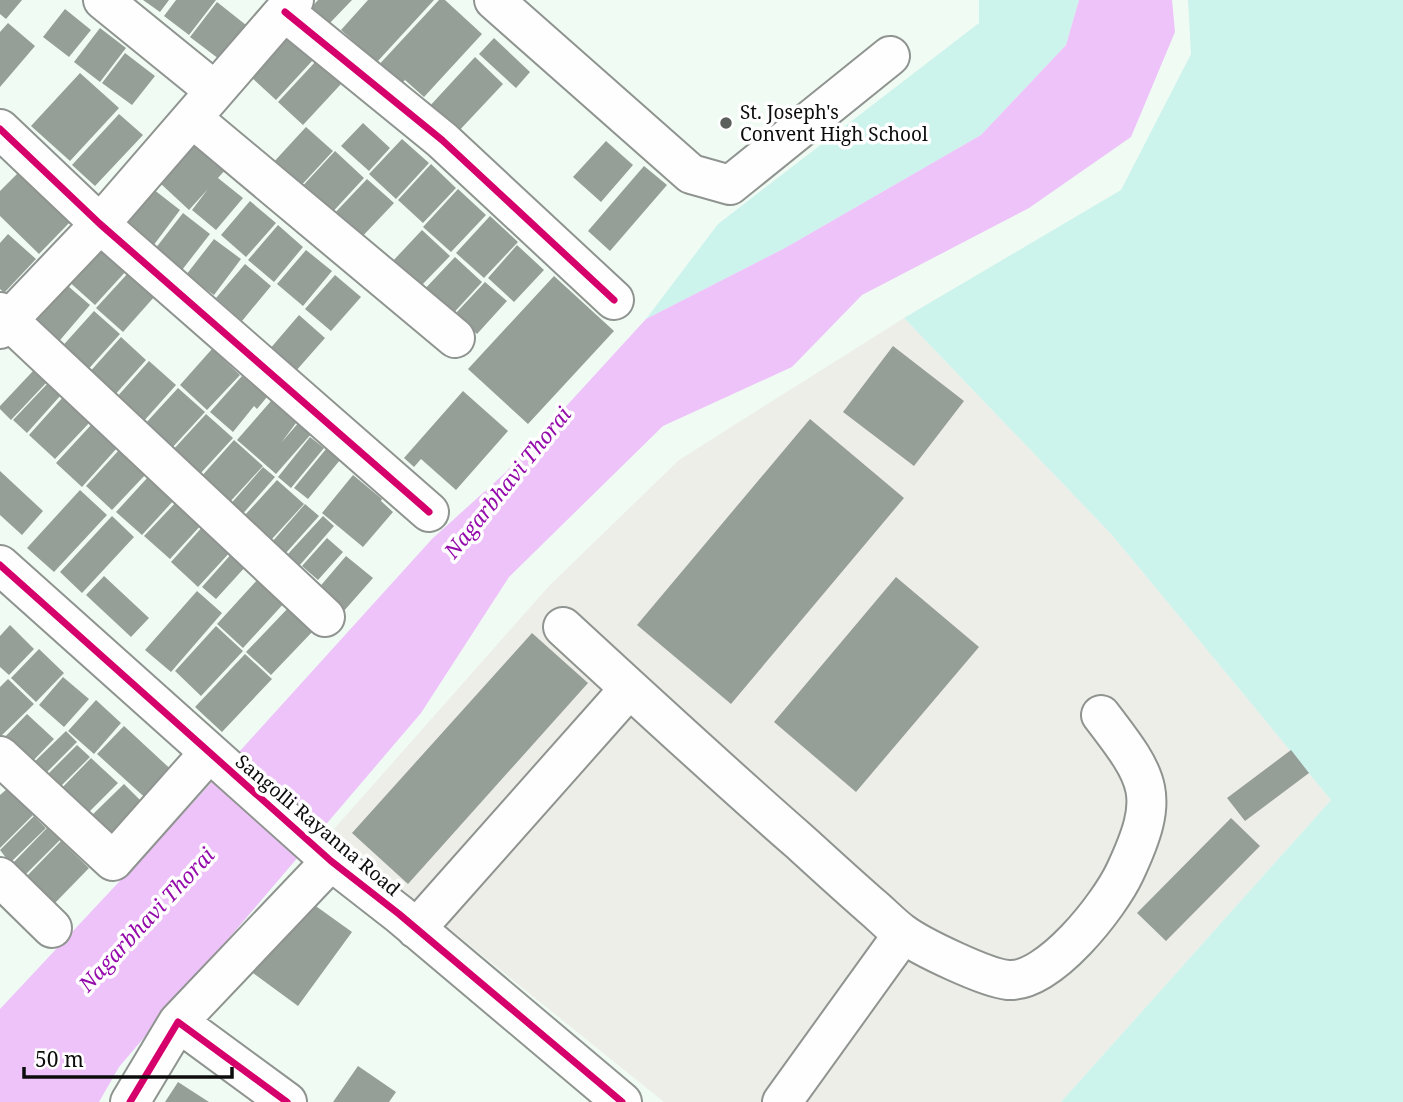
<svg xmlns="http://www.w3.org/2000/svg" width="1403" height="1102" viewBox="0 0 1403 1102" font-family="'Noto Serif',serif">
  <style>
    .industrial { fill: #eeeee8 }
    .green { fill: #cdf3ed }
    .water { fill: #edc3f9 }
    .building { fill: #969e98 }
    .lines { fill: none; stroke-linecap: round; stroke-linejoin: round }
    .minor-casing { stroke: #8f9490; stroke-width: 42 }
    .minor { stroke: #fdfefd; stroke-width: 38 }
    .cycleway-casing { stroke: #fff; stroke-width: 11 }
    .cycleway { stroke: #d6006c; stroke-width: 7 }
    .poi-dot { fill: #5c605d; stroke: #fff; stroke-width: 2.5 }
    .labels { text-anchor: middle; stroke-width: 7; stroke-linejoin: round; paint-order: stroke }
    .poi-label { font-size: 19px; fill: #0c0c0c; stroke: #fff; text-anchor: start }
    .street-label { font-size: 19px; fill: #0c0c0c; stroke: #fff }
    .water-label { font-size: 21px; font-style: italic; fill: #940aaa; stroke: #fff }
  </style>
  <rect width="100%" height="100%" fill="#f0fbf3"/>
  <!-- industrial -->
  <path class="industrial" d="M904,318L1112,535L1331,800L1061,1102H664L406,894L334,829L549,586L679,460Z"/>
  <!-- green -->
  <path class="green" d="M979,0H1079L1066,45L981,135L785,248L646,319L718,224L979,23Z
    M1188,0H1403V1102H1061L1331,800L1112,535L904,318L1121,190L1191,54Z"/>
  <!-- water -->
  <path class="water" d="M1079,0H1172L1175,32L1131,137L1029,208L862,295L792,367L663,426L509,577L421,713L119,1067L99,1102H0V1009L190,806L432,539L505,473L646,319L785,248L981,135L1066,45Z"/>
  <!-- building -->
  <path class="building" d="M0,0H22L6,19L0,14Z
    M143,0H169L160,12Z
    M176,0H216L189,35L164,16Z
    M318,0H352L327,26L309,10Z
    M368,0H434L377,62L341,30Z
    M439,0H445L482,34L424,97L405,80L396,89L375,69Z
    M217,2L246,25L219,59L190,37Z
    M65,9L91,30L69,57L43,37Z
    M8,23L35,46L0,87V32Z
    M100,28L126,48L100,82L74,62Z
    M287,36L313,60L276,100L250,76Z
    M494,38L530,72L516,88L479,54Z
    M125,53L155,76L132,105L102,83Z
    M475,57L503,84L456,134L428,108Z
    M316,61L341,84L303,125L278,102Z
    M80,73L119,108L70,161L31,126Z
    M119,114L143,135L95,186L72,165Z
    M363,123L390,148L369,171L341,146Z
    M306,127L333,151L297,190L271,165Z
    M402,139L429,163L396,199L369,174Z
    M606,141L633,165L601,202L573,177Z
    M197,143L226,169L218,178L243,198L216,230L192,210L208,189L189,210L160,183Z
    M335,151L364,178L327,218L298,191Z
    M431,164L456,188L423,223L398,200Z
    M644,166L667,185L610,251L588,231Z
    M20,171L71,221L39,254L0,216V191Z
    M367,179L394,203L358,241L331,217Z
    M153,189L180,210L153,246L126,225Z
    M458,189L486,215L451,252L423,227Z
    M250,201L276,223L246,257L221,235Z
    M183,213L210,234L182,270L155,249Z
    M490,216L518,242L484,278L456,253Z
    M278,225L303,247L274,282L248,260Z
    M422,230L450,256L419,288L391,263Z
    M8,234L36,259L4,293L0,289V243Z
    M214,239L241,259L214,295L186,275Z
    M98,244L127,270L95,305L66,279Z
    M517,245L544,270L514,302L488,278Z
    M306,250L332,271L303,306L277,284Z
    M455,257L482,282L449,318L421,293Z
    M245,264L271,286L242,321L216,298Z
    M129,272L155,296L123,332L96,308Z
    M335,275L361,297L331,331L305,309Z
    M554,276L614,331L528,424L468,369Z
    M61,280L90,305L55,346L26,321Z
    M485,282L507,301L477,334L455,314Z
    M94,311L120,334L84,374L58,351Z
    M299,315L325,338L295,372L269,350Z
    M121,337L146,360L113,397L87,375Z
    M893,346L964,401L914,466L843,412Z
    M212,349L240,375L207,410L180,385Z
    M149,361L176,385L143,422L116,398Z
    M33,371L46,383L11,420L0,409V406Z
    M242,376L267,397L257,409L254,406L233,432L210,412Z
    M48,383L61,395L27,433L13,420Z
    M178,388L205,412L171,449L144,425Z
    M463,391L508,431L456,490L421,459L414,467L404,458Z
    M64,396L91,421L55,459L29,435Z
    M271,401L296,423L281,443L300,421L312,433L276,474L237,440Z
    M206,414L233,438L199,475L172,451Z
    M810,419L904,498L731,704L637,625Z
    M91,425L117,448L82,487L56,463Z
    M310,437L324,448L291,488L278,477Z
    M234,440L263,466L228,504L200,478Z
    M326,449L340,460L308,499L294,488Z
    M119,450L146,474L112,510L86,486Z
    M263,467L275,477L240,517L228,507Z
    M0,471L43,511L22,535L0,515Z
    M353,475L382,499L381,501L393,512L363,547L322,513Z
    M149,476L175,499L142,535L116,512Z
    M277,480L304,504L272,539L245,515Z
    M80,490L107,515L54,572L27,548Z
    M178,500L203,523L170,559L144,536Z
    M305,504L319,516L285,554L272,542Z
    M112,516L134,537L82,593L60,572Z
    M323,516L334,526L299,566L287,555Z
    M204,525L232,550L198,587L171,562Z
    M327,538L343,552L318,580L302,566Z
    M233,552L247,565L216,599L202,587Z
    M346,556L373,578L343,612L317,590Z
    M104,576L149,618L131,637L86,595Z
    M260,577L286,601L243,648L217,624Z
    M896,577L979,647L856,792L774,722Z
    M197,591L222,613L171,672L145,650Z
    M290,606L314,630L271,675L246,652Z
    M10,625L34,649L9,675L0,667V636Z
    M216,626L243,651L201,696L175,671Z
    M532,633L588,683L408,884L352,833Z
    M39,649L64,673L36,702L11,678Z
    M245,654L272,679L222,732L195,707Z
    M63,677L89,699L64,727L39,705Z
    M8,679L34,704L0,737V687Z
    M96,700L121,723L94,754L68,731Z
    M27,714L54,739L29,765L2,740Z
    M124,726L177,775L151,803L97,754Z
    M66,731L77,742L42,777L30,766Z
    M77,745L90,757L57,790L44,778Z
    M1291,750L1309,773L1245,821L1227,798Z
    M91,758L118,783L83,818L57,793Z
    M124,784L150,810L113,846L87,820Z
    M7,789L33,815L0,848V795Z
    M34,816L46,828L10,863L0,850Z
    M1231,818L1260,846L1166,941L1137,913Z
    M47,828L60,840L25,875L13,863Z
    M61,841L89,868L54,904L26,877Z
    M306,899L352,932L298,1006L253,973Z
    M358,1066L396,1092L389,1102H333Z
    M178,1082L209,1102H165Z"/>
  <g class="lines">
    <defs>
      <path id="minor" d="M103,0L215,91
        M494,0L691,174L730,185L890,56
        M285,12L442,140L614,300
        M192,118L455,338
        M0,129L100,224L429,512
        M0,312L325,617
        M0,329L100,224L294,0
        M0,565L331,861L399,914L622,1102
        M563,627C641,699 719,771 799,841C822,862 846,884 870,905C881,914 891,925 902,933C921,947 986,978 1008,980C1049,983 1109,906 1125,872C1161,795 1151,780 1101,715
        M0,756L113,861L209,753
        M0,877L52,928
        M416,929L629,689
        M178,1022L331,861
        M130,1102L178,1022L287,1102
        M782,1102L903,934"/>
    </defs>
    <!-- minor casing -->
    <use href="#minor" class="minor-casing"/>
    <!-- minor -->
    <use href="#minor" class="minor"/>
    <defs>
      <path id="cycleway" d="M285,12L442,140L614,300
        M0,129L100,224L429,512
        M0,565L331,861L399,914L622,1102
        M130,1102L178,1022L287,1102"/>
    </defs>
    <!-- cycleway casing -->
    <use href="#cycleway" class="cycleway-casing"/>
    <!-- cycleway -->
    <use href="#cycleway" class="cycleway"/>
  </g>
  <!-- markers -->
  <circle class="poi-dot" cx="726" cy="123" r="7"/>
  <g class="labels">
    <!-- poi labels -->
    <g class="poi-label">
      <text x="740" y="119">St. Joseph's<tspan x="740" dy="22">Convent High School</tspan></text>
    </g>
    <!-- street labels -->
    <g class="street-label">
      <text transform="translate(318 825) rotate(40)" y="7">Sangolli Rayanna Road</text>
    </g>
    <!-- water labels -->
    <g class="water-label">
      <text transform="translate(508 483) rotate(-51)" y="7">Nagarbhavi Thorai</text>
      <text transform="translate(147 920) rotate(-47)" y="7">Nagarbhavi Thorai</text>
    </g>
  </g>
  <!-- scale -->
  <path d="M24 1067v10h208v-10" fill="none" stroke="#0c0c0c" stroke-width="3.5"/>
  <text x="35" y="1067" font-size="21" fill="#0c0c0c" stroke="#ffffff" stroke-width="5" paint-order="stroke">50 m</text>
</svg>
